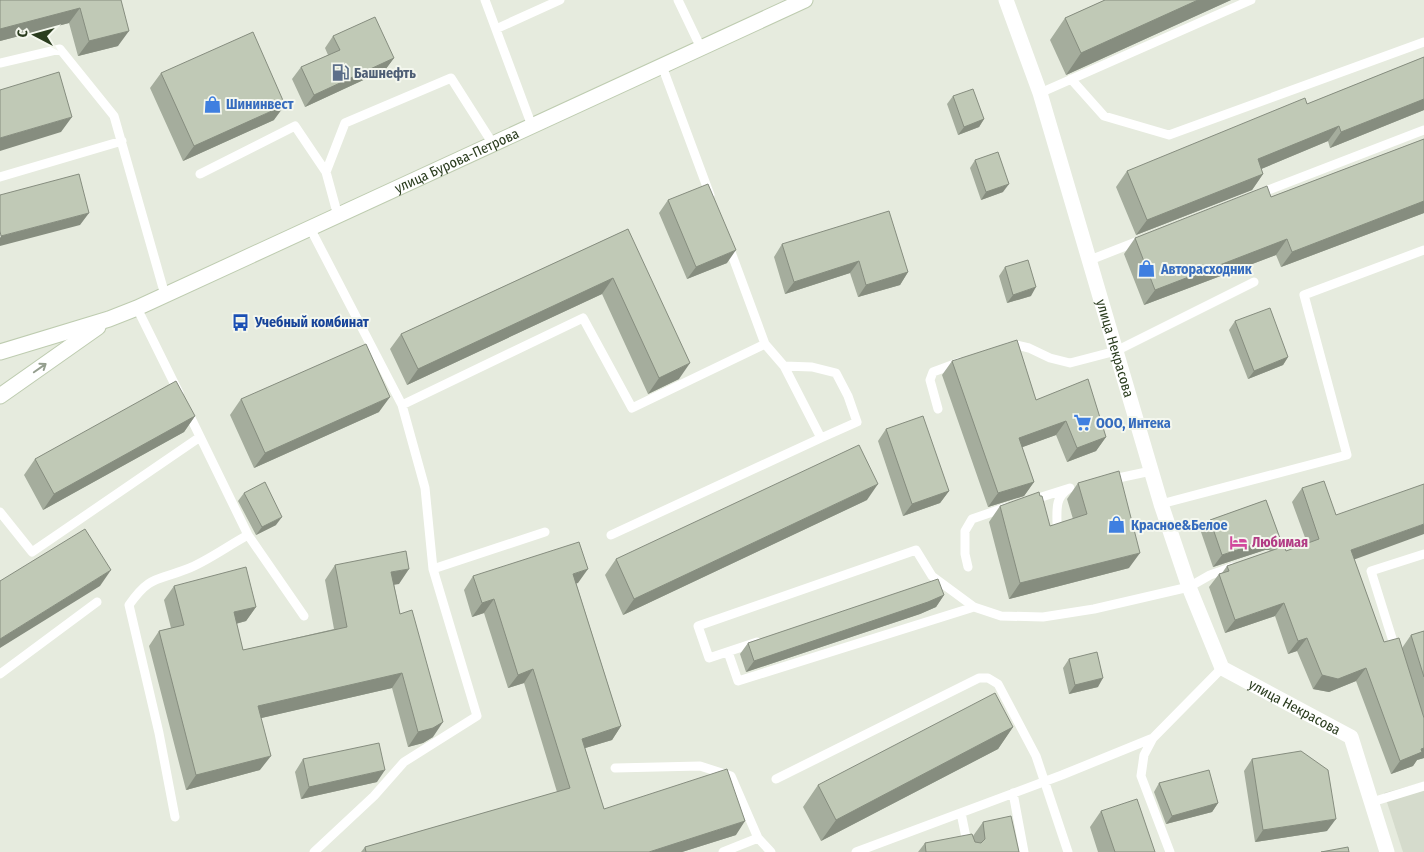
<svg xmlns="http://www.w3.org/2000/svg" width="1424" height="852" viewBox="0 0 1424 852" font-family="'Fira Sans Condensed',sans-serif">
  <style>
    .built { fill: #d5dbcc }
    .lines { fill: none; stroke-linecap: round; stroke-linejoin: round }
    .secondary-casing { stroke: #beccb0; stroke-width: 17 }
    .lane { stroke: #fff; stroke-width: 9 }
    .street { stroke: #fff; stroke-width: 15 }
    .secondary { stroke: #fff; stroke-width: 15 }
    .wall { fill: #a5ad9d }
    .shaded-wall { fill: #868d7f }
    .building { fill: #c0c9b6; stroke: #868d7f }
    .oneway { stroke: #949e8e }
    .labels { text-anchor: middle; stroke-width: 4; stroke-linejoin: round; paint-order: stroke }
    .service-label { font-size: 14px; font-weight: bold; fill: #4e5e75; stroke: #f4f7ee; text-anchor: start }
    .shop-label { font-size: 14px; font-weight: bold; fill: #366cbe; stroke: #f4f7ee; text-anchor: start }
    .street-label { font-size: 14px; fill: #2a3c1e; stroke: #f4f7ee }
    .transit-label { font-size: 14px; font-weight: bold; fill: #164399; stroke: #f4f7ee; text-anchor: start }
    .hotel-label { font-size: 14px; font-weight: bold; fill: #b23c85; stroke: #f4f7ee; text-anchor: start }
  </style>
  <rect width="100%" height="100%" fill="#e6ebde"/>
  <!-- built -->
  <path class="built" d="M1424,782V852H1403L1384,793Z"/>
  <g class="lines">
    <defs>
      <g id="secondary">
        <path id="s2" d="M0,352L109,319L137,308L805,0"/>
        <path d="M0,396L98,327"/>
      </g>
    </defs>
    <!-- secondary casing -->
    <use href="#secondary" class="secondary-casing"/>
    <!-- lane -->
    <path class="lane" d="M485,0L532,126
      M678,0L701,48
      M496,29L560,0
      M0,63L60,49L114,116L165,295
      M662,66L710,195
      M1071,79L1104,116L1169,135L1424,42
      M1040,93L1251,0
      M326,172L345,123L451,78L493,144
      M200,174L295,126L326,172L338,216
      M0,177L122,141
      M1258,194L1424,130
      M310,228L402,405L425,488L433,569L477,716L404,762L374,796L314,852
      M1090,260L1141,240
      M137,308L179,393
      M1008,347L1016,345L1029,348L1050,358L1070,363L1116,351L1254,282
      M784,366L812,367L836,373L848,396L857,422L821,438
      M402,405L583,318L632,408L765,344
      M938,409L930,380L933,372L960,362
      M1109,480L1151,471
      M1032,500L1070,488
      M1161,504L1347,455L1304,295L1424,250
      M0,512L32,552L200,437
      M1057,523C1057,510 1055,498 1068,489
      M248,535L304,616
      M611,535L821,438L784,366L765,344L728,244
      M968,567L965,554V531L972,519L1007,507
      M433,569L545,532
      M757,642L709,658L698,626L916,550L932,576L974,607L1001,616L1043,617L1094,609L1189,587L1210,575L1233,567
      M1396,651L1371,571L1424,554
      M728,652L738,681L974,607
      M0,674L97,602
      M1153,738L1144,755L1141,776L1170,852
      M615,768L700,766L731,776L758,838L771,852
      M776,779L979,678H988L998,684L1036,756L1068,852
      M1013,793L1024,852
      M1372,802L1424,786
      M961,813L969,852
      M175,817L159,733L129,605C150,575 157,581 187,569C206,562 229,545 248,535L188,412
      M723,852L758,838
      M856,852L1062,775L1153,738L1222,668"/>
    <!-- street -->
    <path class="street" id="s1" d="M1006,0L1040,93L1161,504L1189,587L1222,668L1351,737L1387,852"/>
    <!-- secondary -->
    <use href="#secondary" class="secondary"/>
  </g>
  <!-- wall -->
  <path class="wall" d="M0,0H121L118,46L78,56L69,23L0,41Z
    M1105,0H1231L1066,75L1050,40L1065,18Z
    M333,36L394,58L385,70L305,107L292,79L301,67L328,55L325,48Z
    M1424,57V110L1330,148L1328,141L1261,169L1263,174L1252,190L1136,235L1116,187L1127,171L1307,104Z
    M161,73L274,120L183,161L150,88Z
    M953,96L984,119L979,127L958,135L947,104Z
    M1424,139V213L1281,267L1276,255L1144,305L1124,254L1135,238L1271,197Z
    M975,160L1003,192L981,200L970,168Z
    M668,200L727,263L687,279L659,213Z
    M628,229L679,379L648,394L602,294L407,385L390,349L401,334Z
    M782,244L908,272L900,285L858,297L850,273L785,294L774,257Z
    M1005,267L1031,296L1007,303L999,276Z
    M1235,321L1288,357L1283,365L1248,379L1229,330Z
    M952,361L1036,400L1106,437L1096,451L1067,462L1056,435L1022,447L1034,482L1024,496L988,507L942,375Z
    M241,399L379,412L254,468L230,415Z
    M195,416L184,432L43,510L24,475L35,459Z
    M886,429L949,491L940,503L903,516L878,441Z
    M1078,483L1129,568L1009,599L989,522L1000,506L1050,526L1073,519L1067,499Z
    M1302,488L1336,515L1354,559L1384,642L1402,648L1411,635L1424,631V758L1417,760L1413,766L1391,774L1356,681L1329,692L1313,689L1297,651L1288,654L1275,616L1225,633L1209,587L1219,574L1222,573L1227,566L1270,551L1269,550H1265L1213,567L1201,532L1210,520L1266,500L1281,541L1276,549L1282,541L1286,551L1307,543L1292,502Z
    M244,493L276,525L256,535L238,501Z
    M867,500L623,615L605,575L616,559Z
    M335,565L399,584H394L400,614L433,737L423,743L408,747L392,688L261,718L260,770L186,790L149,646L159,631L171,628L164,600L174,586L256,607L246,621L236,624L243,650L334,629L325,580Z
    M473,576L578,583H576L621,726L612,740L585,748L604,809L736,835L682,852H361L365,847L557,792L524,683L508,688L484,613L472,617L464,590Z
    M944,595L936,607L920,614L746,672L740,654L748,643Z
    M1069,659L1098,687L1069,694L1063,668Z
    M1013,727L998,749L821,841L803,807L818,785Z
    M303,759L377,782L301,799L295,772Z
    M1252,759L1327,831L1255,842L1244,771Z
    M1159,783L1218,803L1212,812L1166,824L1154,792Z
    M1101,811L1155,852H1098L1090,827Z
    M983,822L1019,852H918L925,843L973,836Z"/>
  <!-- shaded-wall -->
  <path class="shaded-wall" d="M1198,0H1231L1066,75L1081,53Z
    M80,8L69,23L0,41V29Z
    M129,31L118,46L78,56L89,41Z
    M394,58L385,70L305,107L314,95Z
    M1424,99V110L1330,148L1341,132Z
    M285,105L274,120L183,161L194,146Z
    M72,117L61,132L0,151V138Z
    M984,119L979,127L958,135L964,127Z
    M1339,126L1328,141L1247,175L1258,159Z
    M1263,174L1252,190L1136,235L1147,220Z
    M1009,184L1003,192L981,200L986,192Z
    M1424,201V213L1281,267L1292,252Z
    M89,213L80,225L0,246V238L1,236Z
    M1287,239L1276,255L1144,305L1155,290Z
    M736,250L727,263L687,279L696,267Z
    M859,261L850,273L785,294L794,282Z
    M908,272L900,285L858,297L866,285Z
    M613,278L602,294L407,385L418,369Z
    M1036,287L1031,296L1007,303L1013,295Z
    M1288,357L1283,365L1248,379L1254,371Z
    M690,363L679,379L648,394L659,378Z
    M390,397L379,412L254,468L265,453Z
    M195,416L184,432L43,510L54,494Z
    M1066,421L1056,435L1009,452L1019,438Z
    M1106,437L1096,451L1067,462L1077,448Z
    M1034,482L1024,496L988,507L998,493Z
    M878,484L867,500L623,615L634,599Z
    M949,491L940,503L903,516L912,504Z
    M282,517L276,525L256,535L262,527Z
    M1424,524V534L1342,564L1351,550Z
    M1274,538H1277L1269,550H1265L1213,567L1222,555Z
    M1140,553L1129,568L1009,599L1020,583Z
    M409,569L399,584L381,587L391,572Z
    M588,569L578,583L564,587L573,574Z
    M111,570L100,586L0,648V639Z
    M944,595L936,607L920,614L746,672L754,661Z
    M494,599L484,613L472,617L482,603Z
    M1284,603L1275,616L1225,633L1235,620Z
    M256,607L246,621L223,627L234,612Z
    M1307,638L1297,651L1288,654L1298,641Z
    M1366,668L1356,681L1329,692L1313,689L1322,675Z
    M533,669L524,683L508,688L518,675Z
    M402,673L392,688L248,721L258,706Z
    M1103,678L1098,687L1069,694L1075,685Z
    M443,722L433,737L423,743L408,747L418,732Z
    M621,726L612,740L572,752L582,739Z
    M1013,727L998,749L821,841L836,820Z
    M1424,748V758L1417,760L1413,766L1391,774L1400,761Z
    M271,756L260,770L186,790L196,775Z
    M385,770L377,782L301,799L309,787Z
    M1218,803L1212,812L1166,824L1172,816Z
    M1336,819L1327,831L1255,842L1263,830Z
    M745,821L736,835L682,852H649Z"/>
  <!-- building -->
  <path class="building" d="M0,0H121L129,31L89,41L80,8L0,29Z
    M1105,0H1198L1081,53L1065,18Z
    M375,17L394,58L314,95L301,67L340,50L333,36Z
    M253,32L285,105L194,146L161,73Z
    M1424,57V99L1341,132L1339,126L1258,159L1263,174L1147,220L1127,171L1305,98L1307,104Z
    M59,72L72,117L0,138V90Z
    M973,89L984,119L964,127L953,96Z
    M1424,139V201L1292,252L1287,239L1155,290L1135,238L1267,186L1271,197Z
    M998,152L1009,184L986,192L975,160Z
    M79,174L89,213L1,236L0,231V195Z
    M708,184L736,250L696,267L668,200Z
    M889,211L908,272L866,285L859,261L794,282L782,244Z
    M628,229L690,363L659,378L613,278L418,369L401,334Z
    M1028,260L1036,287L1013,295L1005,267Z
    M1270,308L1288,357L1254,371L1235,321Z
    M1017,340L1036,400L1088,379L1106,437L1077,448L1066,421L1019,438L1034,482L998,493L952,361Z
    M366,344L390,397L265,453L241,399Z
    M176,381L195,416L54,494L35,459Z
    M923,416L949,491L912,504L886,429Z
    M859,445L878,484L634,599L616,559Z
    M1119,471L1140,553L1020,583L1000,506L1039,492L1040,496H1042L1050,526L1087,514L1078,483Z
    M1324,481L1336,515L1424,484V524L1351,550L1384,642L1399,638L1424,718V748L1421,749L1422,752L1400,761L1366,668L1338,679L1322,675L1307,638L1298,641L1284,603L1235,620L1219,574L1229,571L1227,566L1279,548L1282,544V541L1286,551L1319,539L1302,488Z
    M265,482L282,517L262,527L244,493Z
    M1266,500L1281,541L1277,538H1274L1222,555L1210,520Z
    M85,529L111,570L0,639V581Z
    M579,542L588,569L573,574L621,726L582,739L604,809L727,769L745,821L649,852H366L365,847L570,788L533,669L518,675L494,599L482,603L473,576Z
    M406,551L409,569L391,572L400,614L412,610L443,722L433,728L418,732L402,673L258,706L271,756L196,775L159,631L184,625L174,586L246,567L256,607L234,612L243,650L347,627L335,565Z
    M938,579L944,595L928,602L754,661L748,643Z
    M1424,631V677L1411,635Z
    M1097,652L1103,678L1075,685L1069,659Z
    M995,693L1013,727L836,820L818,785Z
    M379,743L385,770L309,787L303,759Z
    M1301,751L1328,770L1336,819L1263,830L1252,759Z
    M1209,770L1218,803L1172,816L1159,783Z
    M1137,799L1155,852H1115L1101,811Z
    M1011,816L1019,852H926L925,843L972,834L975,842L981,843L985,839L983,822Z
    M1348,847L1349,852H1321Z"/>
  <!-- one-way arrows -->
  <defs><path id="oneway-shaft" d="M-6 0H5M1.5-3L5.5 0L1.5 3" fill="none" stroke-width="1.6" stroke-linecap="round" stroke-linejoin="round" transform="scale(1.25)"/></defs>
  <use class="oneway" href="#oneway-shaft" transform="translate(40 368) rotate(-35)"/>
  <!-- icons -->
  <defs>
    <symbol id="fuel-bare" viewBox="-9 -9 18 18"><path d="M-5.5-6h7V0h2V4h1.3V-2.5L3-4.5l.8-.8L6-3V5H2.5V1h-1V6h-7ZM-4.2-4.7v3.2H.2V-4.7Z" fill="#5c6f8a" stroke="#f4f7ee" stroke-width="2.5" paint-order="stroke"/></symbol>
    <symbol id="shop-bare" viewBox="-9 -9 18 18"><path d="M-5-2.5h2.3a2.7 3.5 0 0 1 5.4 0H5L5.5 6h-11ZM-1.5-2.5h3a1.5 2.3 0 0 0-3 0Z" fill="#3f7fe0" stroke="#f4f7ee" stroke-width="2.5" paint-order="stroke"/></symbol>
    <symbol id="bus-bare" viewBox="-9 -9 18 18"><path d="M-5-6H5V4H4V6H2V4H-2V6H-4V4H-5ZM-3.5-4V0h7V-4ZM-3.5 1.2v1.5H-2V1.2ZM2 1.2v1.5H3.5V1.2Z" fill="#1a4fb4" stroke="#f4f7ee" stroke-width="2.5" paint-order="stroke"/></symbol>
    <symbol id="supermarket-bare" viewBox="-9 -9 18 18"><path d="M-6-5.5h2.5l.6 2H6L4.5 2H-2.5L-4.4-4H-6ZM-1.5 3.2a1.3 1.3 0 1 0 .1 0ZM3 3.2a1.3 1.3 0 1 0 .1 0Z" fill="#3f7fe0" stroke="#f4f7ee" stroke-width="2.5" paint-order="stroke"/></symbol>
    <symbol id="hotel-bare" viewBox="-9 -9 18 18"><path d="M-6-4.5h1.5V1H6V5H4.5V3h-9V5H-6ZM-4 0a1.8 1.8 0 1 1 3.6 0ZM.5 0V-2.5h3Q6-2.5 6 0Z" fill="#d1479c" stroke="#f4f7ee" stroke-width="2.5" paint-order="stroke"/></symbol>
  </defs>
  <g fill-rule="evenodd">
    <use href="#fuel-bare" x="328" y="60" width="25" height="25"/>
    <use href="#shop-bare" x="200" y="92" width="25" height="25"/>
    <use href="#shop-bare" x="1134" y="256" width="25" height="25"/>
    <use href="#bus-bare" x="228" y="310" width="25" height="25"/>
    <use href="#supermarket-bare" x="1070" y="410" width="25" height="25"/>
    <use href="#shop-bare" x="1104" y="512" width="25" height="25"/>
    <use href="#hotel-bare" x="1226" y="530" width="25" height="25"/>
  </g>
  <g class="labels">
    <!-- service labels -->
    <g class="service-label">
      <text x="354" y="78">Башнефть</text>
    </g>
    <!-- shop labels -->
    <g class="shop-label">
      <text x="226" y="109">Шининвест</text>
      <text x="1161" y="274">Авторасходник</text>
      <text x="1096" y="428">ООО, Интека</text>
      <text x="1131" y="530">Красное&amp;Белое</text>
    </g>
    <!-- street labels -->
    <g class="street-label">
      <text dy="5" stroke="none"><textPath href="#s2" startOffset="496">улица Бурова-Петрова</textPath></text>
      <text dy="5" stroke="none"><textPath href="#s1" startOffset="365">улица Некрасова</textPath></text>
      <text dy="5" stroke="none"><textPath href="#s1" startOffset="785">улица Некрасова</textPath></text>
    </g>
    <!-- transit labels -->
    <g class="transit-label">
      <text x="255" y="327">Учебный комбинат</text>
    </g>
    <!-- hotel labels -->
    <g class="hotel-label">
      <text x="1252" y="547">Любимая</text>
    </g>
  </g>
  <!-- north arrow -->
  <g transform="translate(35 35) rotate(276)" stroke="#f4f7ee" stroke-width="4" paint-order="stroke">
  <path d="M0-4L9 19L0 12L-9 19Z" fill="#2a3c1e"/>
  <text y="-8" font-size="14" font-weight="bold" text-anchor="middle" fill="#2a3c1e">С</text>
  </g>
</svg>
